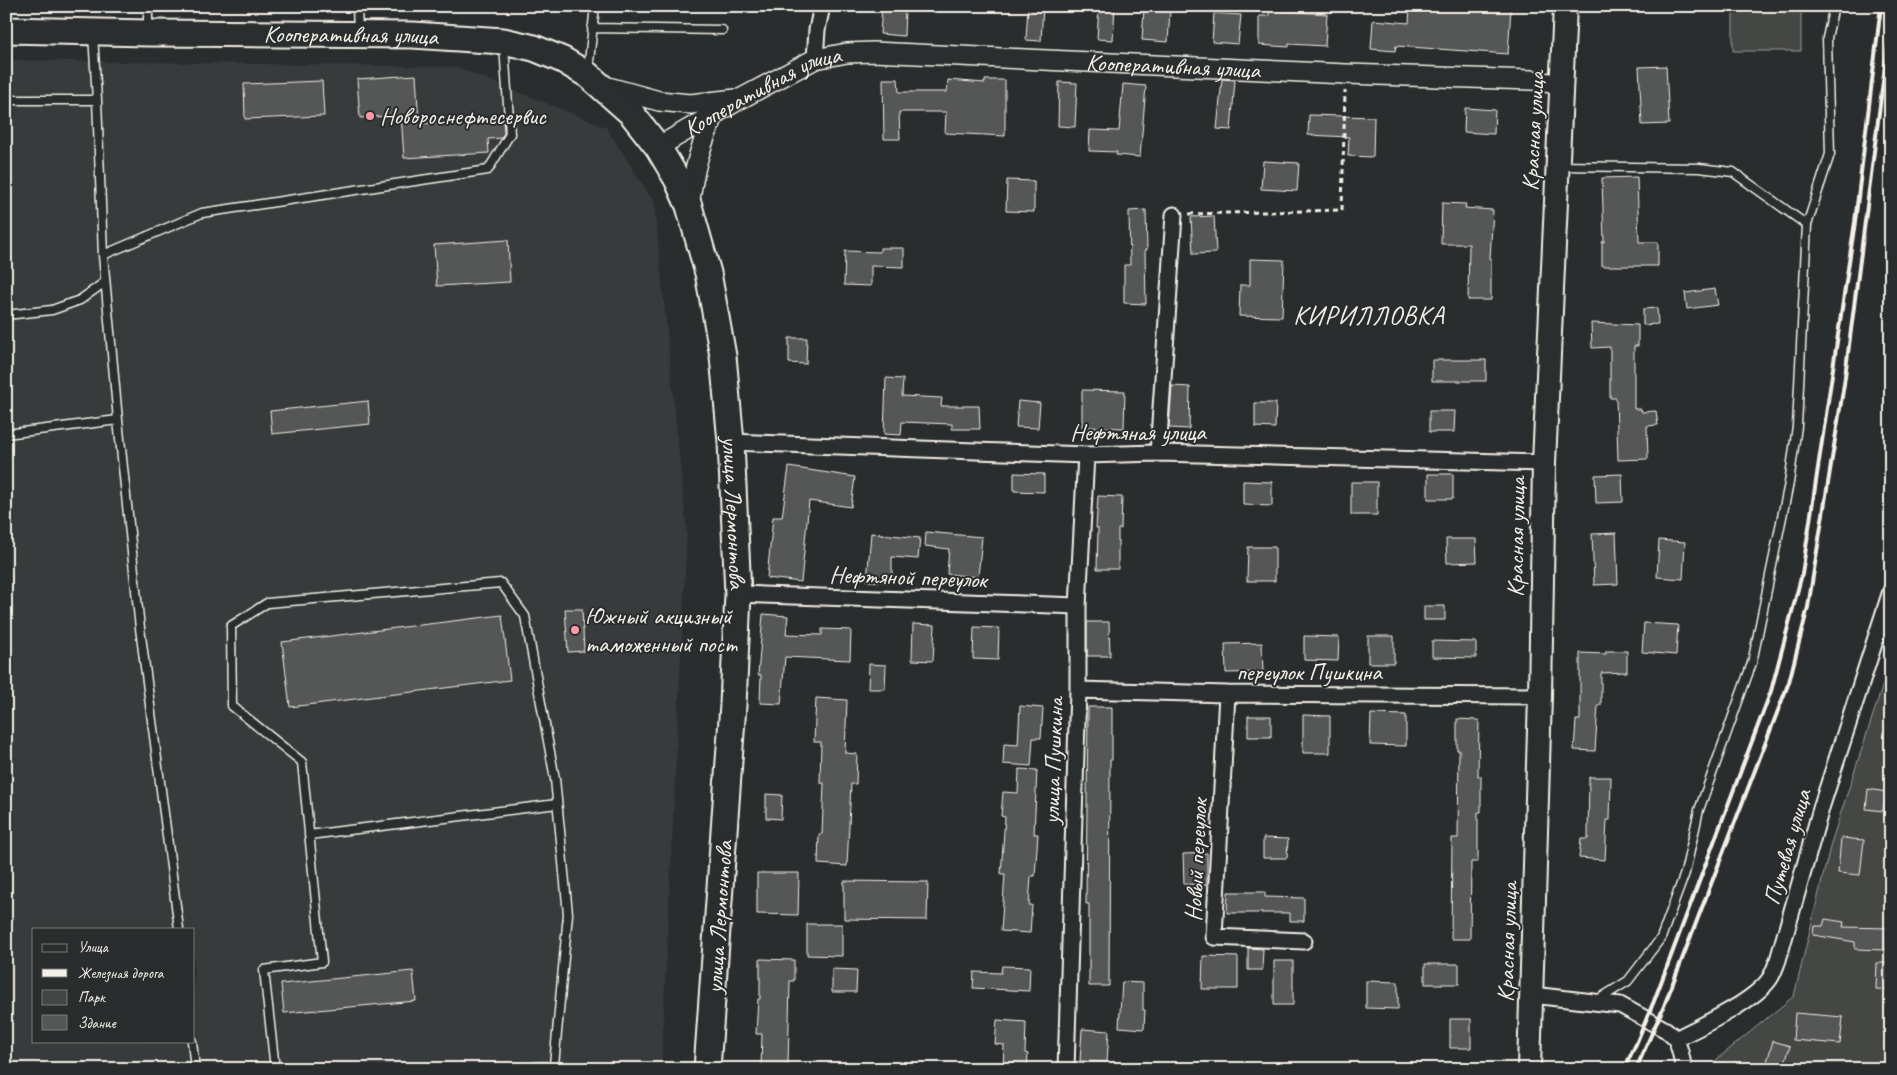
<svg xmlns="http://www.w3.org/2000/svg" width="1897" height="1075" viewBox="0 0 1897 1075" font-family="Caveat,sans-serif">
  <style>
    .built { fill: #373a3a; fill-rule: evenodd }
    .green { fill: #444645; stroke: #9c9c96 }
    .building { fill: #555756; stroke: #f4f1e8 }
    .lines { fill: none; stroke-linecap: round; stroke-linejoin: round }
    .service-casing { stroke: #f4f1e8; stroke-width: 11 }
    .minor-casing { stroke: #f4f1e8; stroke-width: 19 }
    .tertiary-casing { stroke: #f4f1e8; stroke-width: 22 }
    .secondary-casing { stroke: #f4f1e8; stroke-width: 26 }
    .primary-casing { stroke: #f4f1e8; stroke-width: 29 }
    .path { stroke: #f4f1e8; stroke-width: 3; stroke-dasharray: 5 4; stroke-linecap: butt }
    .service { stroke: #2a2d2e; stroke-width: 8 }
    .minor { stroke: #2a2d2e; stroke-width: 15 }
    .tertiary { stroke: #2a2d2e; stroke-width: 19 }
    .secondary { stroke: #2a2d2e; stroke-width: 22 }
    .primary { stroke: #2a2d2e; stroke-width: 25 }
    .rail { stroke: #f4f1e8; stroke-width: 4 }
    .poi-dot { fill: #ff9aa2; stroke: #2a2d2e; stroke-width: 2 }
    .labels { text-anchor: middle; stroke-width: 4; stroke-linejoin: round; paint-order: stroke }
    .street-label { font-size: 24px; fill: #f4f1e8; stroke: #2a2d2e }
    .poi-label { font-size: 24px; fill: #f4f1e8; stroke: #2a2d2e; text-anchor: start }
    .quarter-label { font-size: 26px; letter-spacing: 1px; fill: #f4f1e8; stroke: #2a2d2e }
  </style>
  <rect width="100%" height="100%" fill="#2a2d2e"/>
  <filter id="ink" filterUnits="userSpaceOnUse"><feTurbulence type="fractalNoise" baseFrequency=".02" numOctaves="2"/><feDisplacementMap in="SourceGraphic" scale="10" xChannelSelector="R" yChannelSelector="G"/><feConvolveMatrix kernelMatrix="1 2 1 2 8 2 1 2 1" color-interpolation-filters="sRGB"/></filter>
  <g filter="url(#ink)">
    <!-- built -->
    <path class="built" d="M6,60L456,67L606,127L654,202L687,533L661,1069H6ZM34,929H194V1041H34Z"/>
    <!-- green -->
    <path class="green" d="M1733,10H1801V51H1733Z
      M1891,660V1069H1713L1716,1060L1794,996L1831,843Z"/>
    <!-- building -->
    <path class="building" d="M1028,6H1043L1041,41L1026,40Z
      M1099,6H1115L1113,40L1097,39Z
      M1410,6L1511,7L1508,54L1396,46L1395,51L1371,49L1373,20L1409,23Z
      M882,7L905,9L904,36L880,34Z
      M1144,8L1170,10L1168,42L1142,40Z
      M1269,10L1327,14L1325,46L1289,44V47L1259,45V16H1269Z
      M1214,13L1241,15L1238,44L1212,42Z
      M1666,66L1669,124L1642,125L1639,67Z
      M416,75L419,124L503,118L504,133L501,138L488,139L489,153L404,158L401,115L360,118L357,79Z
      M883,79H898L899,92H947L948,80L985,83V80H1005V136L945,133L946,112H899L900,139H884Z
      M1222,79L1235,80L1231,130L1217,129Z
      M322,81L324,116L245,119L244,84Z
      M1059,82L1077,83L1075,127L1058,126Z
      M1123,84L1146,86L1140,157L1116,155L1117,152L1089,151L1090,130L1119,131Z
      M1465,108L1495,110L1494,134L1464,132Z
      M1309,115L1374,117L1373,157L1348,156L1349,137L1308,135Z
      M1263,161L1299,163L1297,191L1261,189Z
      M1637,177L1639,242H1658V266H1602V242H1604L1602,178Z
      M1007,180L1034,181V212L1006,211Z
      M1442,203L1466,204L1465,208L1493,210L1490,258H1491V300H1468L1469,244H1441Z
      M1146,210L1147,250H1145L1146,304L1124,303V265H1130L1129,211Z
      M1214,216L1216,253L1193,254L1191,217Z
      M508,240L510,282L437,286L434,245Z
      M880,248H904V267L871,266V286L844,285L845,251L880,252Z
      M1250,259L1284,260L1282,317L1239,316L1240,285H1250Z
      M1715,289L1718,305L1687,309L1685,293Z
      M1657,308L1658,324L1643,325V309Z
      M1591,323L1638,325V346H1634V409H1641L1642,412L1656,411L1658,425L1647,426L1648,459L1618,460L1616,398H1610V347L1592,348Z
      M789,338H807L806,364L789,363Z
      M1432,360H1486V381H1432Z
      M886,378L903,379L902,396L942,398L941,406H979L980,429H952V424L902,422L901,435L884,434Z
      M1172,386L1190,387L1189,429L1169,428Z
      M1082,390L1125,391L1124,428L1082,427Z
      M368,401L370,424L272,434L270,411Z
      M1018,401L1040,403L1038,428L1016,427Z
      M1255,403H1276L1275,428L1255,427Z
      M1429,411H1455L1454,432H1429Z
      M789,467L855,477L851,507L809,501L801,582L767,578L773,517H782Z
      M1014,473L1044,474V492L1014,491Z
      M1428,474H1453V499H1428Z
      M1622,474L1623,502L1596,503L1595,475Z
      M1243,481L1272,482V506L1243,505Z
      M1351,482H1377V515H1351Z
      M1098,496L1122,497L1121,529H1118V569H1097L1098,528H1096Z
      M926,532L982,537L978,577L947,574L949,549L925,546Z
      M871,533L920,538L918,559L892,557V582L867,581Z
      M1616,533L1618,584L1594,585L1592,534Z
      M1446,539H1476L1477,562L1447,563Z
      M1659,540L1685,542L1683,579L1657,577Z
      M1248,547H1275V581H1247Z
      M1424,606H1445V620H1424Z
      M565,609H582L584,651L568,652Z
      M763,614L788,616L786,634L822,635V629L851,630L850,660L785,657L781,704L760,703L761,675H758Z
      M502,615L510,680L290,707L282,642Z
      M1087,622H1109L1110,656H1087Z
      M1644,623L1678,625L1676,655L1642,652Z
      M913,624L935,625L933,661L912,660Z
      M974,627L999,628L998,660L973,659Z
      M1304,636L1339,637L1338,661L1304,660Z
      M1368,636H1394V663H1368Z
      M1432,641L1476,642V658L1432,657Z
      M1262,643L1263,672L1226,673L1225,644Z
      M1606,651H1627V672L1601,673V705H1598L1595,751L1574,750L1576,720H1580V653L1606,654Z
      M869,664L886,665L885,689H868Z
      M816,698L847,700L845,753L857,754L856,784H851L847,866L818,864L819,834H822L824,783H820L821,742H814Z
      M1020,706L1043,708L1041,738H1033L1031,766L1003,764L1004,744L1018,745Z
      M1088,707H1112V760H1110L1109,986H1089V904H1086Z
      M1371,714L1406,715V746L1370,745Z
      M1303,715L1330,716V753H1303Z
      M1248,716H1271V737H1248Z
      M1457,719L1479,720L1478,776H1481V812H1478V862H1471L1470,939H1451L1452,838H1458L1459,750H1457Z
      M1019,769L1037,770L1034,834H1038L1035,876H1031L1029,905H1032L1030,933L1001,931L1005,874H1001L1005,817L1001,816L1003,792L1018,793Z
      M1589,777H1611L1610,820H1607L1605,860L1579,858L1581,839H1588Z
      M1868,789L1886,792L1883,811L1866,809Z
      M766,794L782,795L781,819L766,818Z
      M1263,838L1288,839L1287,858H1263Z
      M1841,838L1864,840L1860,875L1838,873Z
      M1207,853V885L1184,884L1183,854Z
      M757,873H799L798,915L757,914Z
      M844,881L928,882L927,920L844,919Z
      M1228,892H1265V897L1304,898V921H1290V913H1227Z
      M1825,919L1844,922L1843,927L1887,928L1886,950L1855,949V942L1813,935L1814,926H1823Z
      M807,924H842V956L807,955Z
      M1248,948L1263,949L1262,970H1248Z
      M1203,956L1238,957V989H1202Z
      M760,959L794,960V981H790L788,1066H761L762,1034H756L758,999H760Z
      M1274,961H1293V1005H1274Z
      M1877,963H1891V990L1876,989Z
      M1425,964H1459V984H1425Z
      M1002,966L1030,967L1029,991L973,988L974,972L1001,973Z
      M832,969L857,970L856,992H832Z
      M413,971L416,1001L284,1013L281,984Z
      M1366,981L1398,982V1009L1366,1008Z
      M1122,982L1143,983V1010H1145L1144,1029L1119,1027Z
      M1795,1013L1843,1017L1840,1044L1793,1040Z
      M1450,1019H1471V1048H1450Z
      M997,1020L1026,1022L1025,1053L1028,1054L1027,1069H1003L1004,1045L995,1044Z
      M1082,1029L1109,1031L1107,1062L1080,1061Z
      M1773,1041L1790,1046L1783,1069L1766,1065Z"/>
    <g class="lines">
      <defs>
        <path id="service" d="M357,6L358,32
          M592,28L722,30
          M148,29V6
          M93,34L97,100L103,255L118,420L140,628L179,929
          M588,71L595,6
          M6,100H97
          M1560,166L1699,168L1733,172L1807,225
          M103,255L202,213L488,170L510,134L504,46
          M6,315L52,310L80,300L105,282
          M6,434L118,420
          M309,835L557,804
          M1596,1001L1628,981L1661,938L1685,873L1699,810L1752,663L1789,483L1797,426L1807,225L1830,154L1827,38L1834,6
          M192,1041L195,1069
          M275,1069L264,970L322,962L302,762L232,706L231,626L267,603L501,583L525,616L555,779L568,914L554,1065
          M520,1069L554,1065L566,1069"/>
        <path id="minor" d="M815,59L817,30L822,6
          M731,442L1086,455L1158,453L1544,463
          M1158,453L1174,215
          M738,594L1078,606
          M1078,690L1227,694L1540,696
          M1227,694L1214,937L1304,941
          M1532,995L1620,1005L1666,1030L1676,1039
          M1066,1069L1078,690V606L1086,455
          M1684,1069L1680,1051L1676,1039C1701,1026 1751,1003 1768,981C1773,975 1775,967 1778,960L1822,805L1891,591"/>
        <g id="tertiary">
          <path d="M601,85L659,101L690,104L736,99"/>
          <path id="s1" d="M658,147L742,98L815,59L847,53L873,52L1346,74L1532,80L1562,85"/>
          <path d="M689,206C694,169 699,148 715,114"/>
        </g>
        <path id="secondary" d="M1529,1069L1540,696L1544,463L1565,6"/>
        <g id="primary">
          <path id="s2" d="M6,30L148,33L413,35L503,41L534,48L563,60L588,75L632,114L658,147L677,179L689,206L708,273L723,356L731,442L738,594L733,705L707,1069"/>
        </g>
      </defs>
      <!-- service casing -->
      <use href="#service" class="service-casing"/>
      <!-- minor casing -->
      <use href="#minor" class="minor-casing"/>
      <!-- tertiary casing -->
      <use href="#tertiary" class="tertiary-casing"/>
      <!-- secondary casing -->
      <use href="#secondary" class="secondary-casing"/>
      <!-- primary casing -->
      <use href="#primary" class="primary-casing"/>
      <!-- path -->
      <path class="path" d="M1189,214L1342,210L1345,91"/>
      <!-- service -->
      <use href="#service" class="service"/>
      <!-- minor -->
      <use href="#minor" class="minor"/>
      <!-- tertiary -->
      <use href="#tertiary" class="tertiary"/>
      <!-- secondary -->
      <use href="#secondary" class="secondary"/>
      <!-- primary -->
      <use href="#primary" class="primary"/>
      <!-- rail -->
      <path class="rail" d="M1624,1069L1636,1044L1654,1001L1771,691L1802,574L1855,222L1881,6
        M1636,1069L1664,1006L1789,682L1808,607L1844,384L1891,20"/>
    </g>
  </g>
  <!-- markers -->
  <g class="poi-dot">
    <circle cx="370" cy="116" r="5"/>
    <circle cx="575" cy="630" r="5"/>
  </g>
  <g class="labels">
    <!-- street labels -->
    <g class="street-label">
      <text dy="8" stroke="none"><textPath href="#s2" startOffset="345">Кооперативная улица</textPath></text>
      <text dy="8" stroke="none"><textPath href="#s1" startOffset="539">Кооперативная улица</textPath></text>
      <text dy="8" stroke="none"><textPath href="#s1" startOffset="119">Кооперативная улица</textPath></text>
      <text transform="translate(1533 131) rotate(-87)" y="8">Красная улица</text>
      <text x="1138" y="440">Нефтяная улица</text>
      <text dy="8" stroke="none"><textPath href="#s2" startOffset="1068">улица Лермонтова</textPath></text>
      <text transform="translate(1516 537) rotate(-89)" y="8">Красная улица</text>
      <text transform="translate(908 577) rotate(2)" y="8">Нефтяной переулок</text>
      <text x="1309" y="680">переулок Пушкина</text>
      <text transform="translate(1053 761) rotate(-88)" y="8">улица Пушкина</text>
      <text transform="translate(1787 847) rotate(-74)" y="8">Путевая улица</text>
      <text transform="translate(1196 860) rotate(-87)" y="8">Новый переулок</text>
      <text transform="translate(719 917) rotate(-86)" y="8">улица Лермонтова</text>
      <text transform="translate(1507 942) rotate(-88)" y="8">Красная улица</text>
    </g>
    <!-- poi labels -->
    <g class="poi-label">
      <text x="380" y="124">Новороснефтесервис</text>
      <text x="585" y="624">Южный акцизный<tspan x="585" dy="28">таможенный пост</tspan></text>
    </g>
    <!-- quarter labels -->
    <g class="quarter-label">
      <text x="1369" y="324">КИРИЛЛОВКА</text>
    </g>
  </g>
  <!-- margin -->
  <rect width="1897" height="1075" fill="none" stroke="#2a2d2e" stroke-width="25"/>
  <rect x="12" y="12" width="1872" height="1050" fill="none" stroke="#f4f1e8" stroke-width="2" filter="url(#ink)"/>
  <!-- legend -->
  <rect x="32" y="928" width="162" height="115" fill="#2a2d2e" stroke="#7b7b78"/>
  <rect x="42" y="944" width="25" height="8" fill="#2a2d2e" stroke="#7b7b78"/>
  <text x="78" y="952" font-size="15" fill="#f4f1e8">Улица</text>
  <rect x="42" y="969" width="25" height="8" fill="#f4f1e8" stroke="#7b7b78"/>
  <text x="78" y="978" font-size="15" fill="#f4f1e8">Железная дорога</text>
  <rect x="42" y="990" width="25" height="15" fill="#444645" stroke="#7b7b78"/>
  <text x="78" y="1002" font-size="15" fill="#f4f1e8">Парк</text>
  <rect x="42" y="1015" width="25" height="15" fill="#555756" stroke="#7b7b78"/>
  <text x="78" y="1028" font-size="15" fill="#f4f1e8">Здание</text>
</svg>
